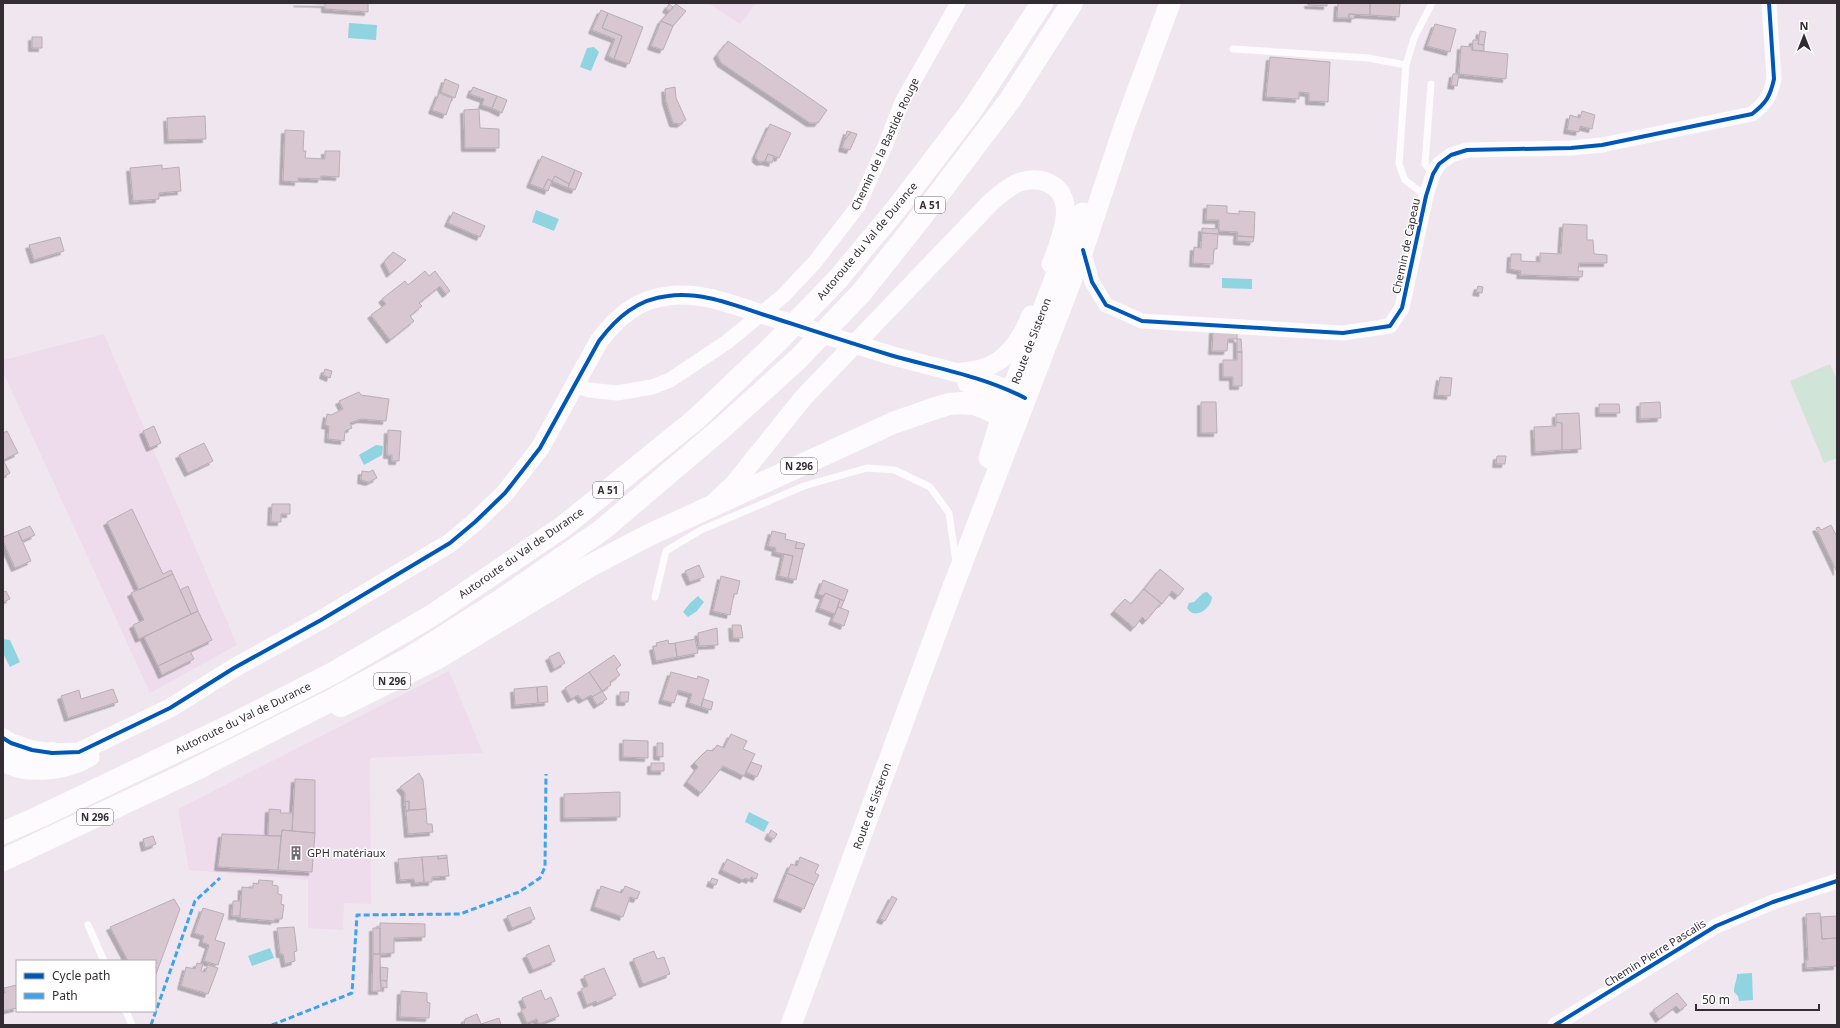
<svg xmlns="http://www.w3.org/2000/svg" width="1840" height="1028" viewBox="0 0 1840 1028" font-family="'Noto Sans',sans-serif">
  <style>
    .built { fill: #eedced }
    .green { fill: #d0e5d8 }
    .water { fill: #90d4e1 }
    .building { fill: #d8c6d1; stroke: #b8afb6; filter: url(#shadow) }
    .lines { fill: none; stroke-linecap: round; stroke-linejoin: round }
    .service { stroke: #fdfbfd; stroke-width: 7 }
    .minor { stroke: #fdfbfd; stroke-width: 15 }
    .tertiary { stroke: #fdfbfd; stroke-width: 19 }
    .secondary { stroke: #fdfbfd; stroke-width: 21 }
    .trunk { stroke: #fdfbfd; stroke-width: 22 }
    .motorway { stroke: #fdfbfd; stroke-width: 22 }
    .quiet { stroke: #3ea3eb; stroke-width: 3; stroke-dasharray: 6 3; stroke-linecap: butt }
    .cycleway-casing { stroke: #fff; stroke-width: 6 }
    .cycleway { stroke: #0057b8; stroke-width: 4 }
    .labels { text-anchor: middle; stroke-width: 3; stroke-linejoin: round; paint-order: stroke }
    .shield { fill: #fff; stroke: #706b70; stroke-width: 1 }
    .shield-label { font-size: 10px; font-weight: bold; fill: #332c33 }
    .street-label { font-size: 11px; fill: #332c33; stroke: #fff }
    .poi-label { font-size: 11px; fill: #332c33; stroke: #fff; text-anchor: start }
  </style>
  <defs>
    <filter id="shadow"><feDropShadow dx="-3.5" dy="3.5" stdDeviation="0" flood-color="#0004"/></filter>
  </defs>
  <rect width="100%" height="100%" fill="#f0e6f0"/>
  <!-- built -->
  <path class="built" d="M708,3H756L740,24Z
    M104,334L237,645L150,693L3,372V360Z
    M449,671L483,753L370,758L371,904L344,903L343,930L308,928V880L189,870L178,809Z"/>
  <!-- green -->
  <path class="green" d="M1830,364L1837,380V458L1824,463L1790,381Z"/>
  <!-- water -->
  <path class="water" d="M349,23L377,25L376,40L348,38Z
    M594,47L599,52L591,71L580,67L587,48Z
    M536,210L559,219L554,231L532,222Z
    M1222,278L1252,279V289L1222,288Z
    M376,445L383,446L382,455L364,465L359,455Z
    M1207,592L1212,597C1212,608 1195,621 1187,608L1189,603L1194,602L1203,593Z
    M698,596L704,602L697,611L688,617L683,612L690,603Z
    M3,639L10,640L20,662L10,667L3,653Z
    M749,812L769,822L764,832L745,822Z
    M270,948L274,958L252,966L248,956Z
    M1752,973L1753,1000L1739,1001L1738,996L1734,992C1734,984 1737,981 1737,974Z"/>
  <!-- building -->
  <path class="building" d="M297,3H368V12L325,9V4Z
    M1308,3H1327V6L1308,5Z
    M1338,3H1370V15L1349,14V18H1337Z
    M1370,3H1400L1399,17L1370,15Z
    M669,4L673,7L670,11L666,9Z
    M676,4L686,11L673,26L661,21Z
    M601,10L608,13L602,28L622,36L614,59L608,56L615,39L592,30Z
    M608,13L643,27L629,64L614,59L622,36L602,28Z
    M1349,14H1355L1354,19L1349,18Z
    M661,21L673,26L663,50L651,46Z
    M1435,24L1456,29L1450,52L1427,46Z
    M1480,31L1486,32L1484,45L1478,44Z
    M32,37H42V48H32Z
    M1473,40H1479L1478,44L1484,45V51L1472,50Z
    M728,41L827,110L818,123H810L721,63L717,55Z
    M1461,46L1473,47L1472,50L1508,54L1506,79L1459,74Z
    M1270,57L1330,62L1328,102L1309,101V93L1299,92V99L1266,97Z
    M1453,74H1459L1457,86L1451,85Z
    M445,79L459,85L455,98L441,92Z
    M473,87L497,96L492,108L482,105L484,99L470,94Z
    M675,87L676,98L686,120L680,124L673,123L666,101L665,89Z
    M439,93L452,98L446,115L432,110Z
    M497,96L507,100L502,113L492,108Z
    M479,109L480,128L499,129V148H465L464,110Z
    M1582,111L1595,115L1592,129L1580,126L1579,132L1567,130L1570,115L1580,118Z
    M205,116L206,139L168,140L167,118Z
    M770,124L791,133L779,158L768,154L765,161L760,162L756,159V155Z
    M285,130L304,131L303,151H306L305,158L325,159V151H340L339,177L321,176V179L298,178V182L283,181Z
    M847,131L851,132L844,141Z
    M851,132L857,134L850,150L842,148L844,141Z
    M768,154L774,156L772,163L765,161Z
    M542,156L575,170L569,184L555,176L552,181L548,179L543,189L530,184Z
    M162,165V169L179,167L181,191L159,193V199L133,201L130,168Z
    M575,170L582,173L575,190L568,188Z
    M555,176L569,184L568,188L552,181Z
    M548,179L552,181L548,191L543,189Z
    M1207,205L1227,206V213L1239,214V211L1255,212L1254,237L1237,236L1238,232L1219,231V220H1206Z
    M453,212L485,226L480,237L448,223Z
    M1563,224L1587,225V240H1593L1594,254L1607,255V263H1579L1578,271H1583L1582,277L1520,275L1521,271L1510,269L1511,254H1521V261L1540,262V253L1561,254Z
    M1202,228L1219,229L1218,234L1202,233Z
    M1202,233L1218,234L1217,249H1214L1213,264L1193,263L1194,247L1201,248Z
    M1237,236L1254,237L1253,242L1237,241Z
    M60,237L64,251L34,260L29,245Z
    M393,252L406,260L390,274L384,262Z
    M425,271L429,276L435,271L450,291L446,294L440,286L419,303L422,306L410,316L414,321L390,340L371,315L386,304L382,299L405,281L408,285Z
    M1478,286L1483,287L1482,293L1476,292Z
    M1213,330H1237V339H1228L1227,351H1212Z
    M1237,339H1241L1242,352H1237Z
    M1237,352H1242V386H1233V377H1223V360H1237Z
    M325,369L332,371L330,378L323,375Z
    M1440,377L1452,378L1450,396L1437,395Z
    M359,392L361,395L389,399L386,421L361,419L350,423L352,428L345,431L344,441L328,439L329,426L325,425L327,414L331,415L343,409L339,401Z
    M1201,402H1216L1217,433H1201Z
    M1660,402L1661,418L1640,419V403Z
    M1599,404H1619L1620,413H1599Z
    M1579,413L1581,449L1562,450V423L1556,422V414Z
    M1556,422L1562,423V450L1535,452L1534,427L1556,426Z
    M154,426L161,443L150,448L143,431Z
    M388,430L401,431L399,461H392V455H387Z
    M7,431L18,453L3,460L10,473L3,477V433Z
    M204,443L213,461L188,473L179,455Z
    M1497,456H1506L1505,464H1496Z
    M373,470L377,478L369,482L361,480L362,471L369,472Z
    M272,504H290V514H281V522H271Z
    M132,509L163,574L171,570L173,574L139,590L107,522Z
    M1831,525L1837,537V572L1816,528L1819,527L1821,530Z
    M30,526L35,535L22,541L18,531Z
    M18,531L31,561L15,568L3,541V537Z
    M772,531L786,534L785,539L797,542L795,548L803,549L796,580L788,578L793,556L775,552L776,548L768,546Z
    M797,542L805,544L803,549L795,548Z
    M784,554L793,556L788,578L779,576Z
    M699,565L704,577L690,582L685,571Z
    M1160,569L1184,589L1178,596L1172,591L1162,604L1144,589Z
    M173,574L191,614L139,639L133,625L144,620L131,593Z
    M721,576L740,581L737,594H734L730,615L713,611Z
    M823,580L848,590L844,601L825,593L824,596L818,594Z
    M188,586L198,611L191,614L180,590Z
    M1144,589L1161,603L1146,621L1142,617L1134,628L1114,611L1125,599L1131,604Z
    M6,591L10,599L3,602V592Z
    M825,593L840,599L835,614L819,608Z
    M840,599L844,601L841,608L838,607Z
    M838,607L849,611L844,626L832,621Z
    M198,611L212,640L158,666L144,637Z
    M732,625H741L743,638H733Z
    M717,628L718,645L699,646L698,633Z
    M695,639L698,653L677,657L675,643Z
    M668,640L669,644L675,643L677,657L656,661L653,647L657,646L656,643Z
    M190,651L194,659L162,675L158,666Z
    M559,652L565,663L554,669L549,657Z
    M614,655L621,665L616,669L620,675L610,682L611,685L602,691L589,672Z
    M589,672L602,691L592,697L591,695L582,700L578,695L571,699L565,688Z
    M671,672L697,679L698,676L709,680L701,707L689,703L692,694L678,690L674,703L662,700Z
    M547,686L548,702L538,703L537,687Z
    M537,687L538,703L515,705L514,689Z
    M113,689L118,702L68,718L61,696L79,690L81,699Z
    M602,691L607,699L597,705L592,697Z
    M620,692H629L628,702H620Z
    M703,699L713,702L711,710L701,707Z
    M731,734L747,741L743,749L755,754L744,776L723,766L701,793L687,782L698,767L694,763L707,750L713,751L717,745L724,748Z
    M623,740L648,741V758L623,757Z
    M657,743H663V757L657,756Z
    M751,762L762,766L757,777L746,772Z
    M651,763H664V771H651Z
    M419,773L423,780L426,809L409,810V801L405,802V793L400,787Z
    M295,779L315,780V833L292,831Z
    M620,792V817L564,818V794Z
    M409,801V810L406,811L405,802Z
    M269,809L281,810L280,813H293L292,831L282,830L281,836H268Z
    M426,809L427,824H432L433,832L408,834L406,811Z
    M282,830L315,833L312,872L278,870Z
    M771,830L777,834L774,839L768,836Z
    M222,834L281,836L278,870L218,867Z
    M153,836L156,844L145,848L143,839Z
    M447,855V858L438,859V856Z
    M438,856V859L447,858L449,876L432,877V882H424L422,857Z
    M422,857L424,882L415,883L414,879L400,880L398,859Z
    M800,857L819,865L815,873L819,875L814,885L787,873L791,864L797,866Z
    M727,859L758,874L756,879L751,877L750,880L745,878L743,880L722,870Z
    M787,873L814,885L804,909L777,898Z
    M712,878L718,880L716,885L710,883Z
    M259,880L273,881L272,885L278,886V894L282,895L281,904L284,905L282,919H275L274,921L240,918L242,887L253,888V883L258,884Z
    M601,886L622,893L625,886L640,892L637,899L630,897L623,917L594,907Z
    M892,896L897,899L885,921L880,919Z
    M174,899L180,909L155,977V961H128L110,927Z
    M233,901H241L240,916H232Z
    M530,907L535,919L512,928L507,916Z
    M203,908L224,914L215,940L225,943L218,965L204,961L209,945L202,942L204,936L194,933Z
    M1820,913L1822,939L1837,938V966L1806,968V960H1808L1806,914Z
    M1837,916V938L1822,939L1821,917Z
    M380,923L425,924V937L394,938V953L380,954Z
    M294,927L297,951L294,952L295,961L285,964L283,954H280L277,928Z
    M373,928H380V954H373Z
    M549,945L555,961L533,970L526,955Z
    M654,951L657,959L664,957L670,974L643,984L633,959Z
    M373,954H380L381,991H372Z
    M197,963L203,964L201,971L205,972L208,965L218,968L208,994L181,986L186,967L195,969Z
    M380,967L388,968L387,981L380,980Z
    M604,968L616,995L597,1003L596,1001L587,1005L581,989L588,986L584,976Z
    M380,980L387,981V988L381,987Z
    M17,985V1008L3,1011V993H5L4,988Z
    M541,990L545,1000L551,997L559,1016L539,1024L537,1019L527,1023L521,1010L526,1008L522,998Z
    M401,991L427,993V1002L430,1003L429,1018L400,1017Z
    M1677,993L1687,1005L1680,1010L1676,1006L1659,1019L1653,1010Z
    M477,1014L481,1024L499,1018L501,1025H464L465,1019Z"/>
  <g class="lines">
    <!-- service -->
    <path class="service" d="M1233,49L1368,58L1406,65
      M1431,84L1425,164L1433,174
      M1426,196L1405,180L1399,164L1406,65L1414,38L1432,3
      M655,597L666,551L701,530L804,486L867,468L895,470L930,487L949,513L956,562
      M88,925L104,961
      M126,1011L132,1025"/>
    <!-- minor -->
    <path class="minor" d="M1083,250L1092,282L1106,305L1142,321L1343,333L1390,326L1402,308L1426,196L1433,174L1439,164L1451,155L1467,150L1571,148L1602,145L1752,114C1766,103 1770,97 1774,79L1769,3
      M575,385L589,390L617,393L652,387L670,380L727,342L783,296L815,262L858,206L885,146L902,102L958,3
      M1555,1025L1716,926L1773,902L1837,881"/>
    <!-- tertiary -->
    <path class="tertiary" d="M961,372C1000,370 1017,349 1031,315
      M967,383L1018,414
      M715,502L734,484L803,398L992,201C1001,194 1010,185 1020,182C1040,176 1061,183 1065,205C1068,219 1057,251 1051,264
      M3,738L11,743L32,750L52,753L79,752L170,708L234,668L321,620L450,543L475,522L505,493L540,448L599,341C617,317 638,299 668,296C703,291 738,307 771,317C811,330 850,343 890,355C935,368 983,376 1025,398
      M3,762C28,776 66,771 90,757"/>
    <!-- secondary -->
    <path class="secondary" d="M989,458L1002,416L1067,247L1083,213
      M791,1025L953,587L1083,250L1124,127L1170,3"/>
    <!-- trunk -->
    <path class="trunk" d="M341,706L436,659L588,567L649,535L893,423L936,408L949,404L960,403L974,404L985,408L1016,423
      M3,758L7,754L37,756L52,753
      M3,833L41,816
      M3,860L203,766"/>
    <!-- motorway -->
    <path class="motorway" d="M186,774L336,698L408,659L501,600L602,530L722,428L798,359L861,293L912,229L1010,100L1072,3
      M41,816L229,726L333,673L431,616L564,526L696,419L774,345L838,279L897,208L971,111L1042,3"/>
    <!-- quiet -->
    <path class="quiet" d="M151,1025L195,901L220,878
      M272,1025L352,993L357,915L460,914L519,892L540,878L545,867L546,774"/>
    <defs>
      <path id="cycleway" d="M1083,250L1092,282L1106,305L1142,321L1343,333L1390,326L1402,308L1426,196L1433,174L1439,164L1451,155L1467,150L1571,148L1602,145L1752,114C1766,103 1770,97 1774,79L1769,3
        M3,738L11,743L32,750L52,753L79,752L170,708L234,668L321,620L450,543L475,522L505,493L540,448L599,341C617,317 638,299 668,296C703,291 738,307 771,317C811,330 850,343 890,355C935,368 983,376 1025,398
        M1555,1025L1716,926L1773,902L1837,881"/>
    </defs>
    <!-- cycleway casing -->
    <use href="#cycleway" class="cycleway-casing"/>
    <!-- cycleway -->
    <use href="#cycleway" class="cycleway"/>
  </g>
  <!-- icons -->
  <defs>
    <symbol id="building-bare" viewBox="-9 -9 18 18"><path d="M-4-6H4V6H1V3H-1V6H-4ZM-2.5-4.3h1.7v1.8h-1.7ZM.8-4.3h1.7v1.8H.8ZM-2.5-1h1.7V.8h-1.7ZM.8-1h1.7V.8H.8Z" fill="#756d75" stroke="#fff" stroke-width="2.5" paint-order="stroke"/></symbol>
  </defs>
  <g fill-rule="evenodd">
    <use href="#building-bare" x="286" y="843" width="20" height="20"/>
  </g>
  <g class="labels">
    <!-- shield labels -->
    <g class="shield">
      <rect x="915" y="197" width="30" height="16" rx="3"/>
      <rect x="781" y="458" width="36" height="16" rx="3"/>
      <rect x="593" y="482" width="30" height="16" rx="3"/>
      <rect x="374" y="673" width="36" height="16" rx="3"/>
      <rect x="77" y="809" width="36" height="16" rx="3"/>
    </g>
    <g class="shield-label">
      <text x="930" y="209">A 51</text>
      <text x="799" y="470">N 296</text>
      <text x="608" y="494">A 51</text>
      <text x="392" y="685">N 296</text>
      <text x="95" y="821">N 296</text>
    </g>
    <!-- street labels -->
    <g class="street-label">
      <text transform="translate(885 144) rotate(-65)" y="4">Chemin de la Bastide Rouge</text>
      <text transform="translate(867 241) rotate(-50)" y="4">Autoroute du Val de Durance</text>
      <text transform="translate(1406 246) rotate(-78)" y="4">Chemin de Capeau</text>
      <text transform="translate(1031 341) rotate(-69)" y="4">Route de Sisteron</text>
      <text transform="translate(521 553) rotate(-35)" y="4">Autoroute du Val de Durance</text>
      <text transform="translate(243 718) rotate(-26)" y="4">Autoroute du Val de Durance</text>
      <text transform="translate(872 806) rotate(-70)" y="4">Route de Sisteron</text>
      <text transform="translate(1655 953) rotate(-32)" y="4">Chemin Pierre Pascalis</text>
    </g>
    <!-- poi labels -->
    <g class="poi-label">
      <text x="307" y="857">GPH matériaux</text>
    </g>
  </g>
  <!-- border -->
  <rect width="1840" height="1028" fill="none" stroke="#332c33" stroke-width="8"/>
  <!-- legend -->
  <rect x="16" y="960" width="140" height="52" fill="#ffffff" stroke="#adabad"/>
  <rect x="24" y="973" width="20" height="6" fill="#0057b8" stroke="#adabad"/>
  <text x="52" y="980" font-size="12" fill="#332c33">Cycle path</text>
  <rect x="24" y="993" width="20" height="6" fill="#3ea3eb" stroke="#adabad"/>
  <text x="52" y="1000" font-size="12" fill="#332c33">Path</text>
  <!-- north arrow -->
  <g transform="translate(1804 36)" stroke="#ffffff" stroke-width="3" paint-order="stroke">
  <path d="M0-3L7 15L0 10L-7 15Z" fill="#332c33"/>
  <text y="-6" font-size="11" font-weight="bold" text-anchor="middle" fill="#332c33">N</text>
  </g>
  <!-- scale -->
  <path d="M1696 1004v6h123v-6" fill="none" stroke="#332c33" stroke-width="2"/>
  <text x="1702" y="1004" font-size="12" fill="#332c33" stroke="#ffffff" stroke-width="3" paint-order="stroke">50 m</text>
</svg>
